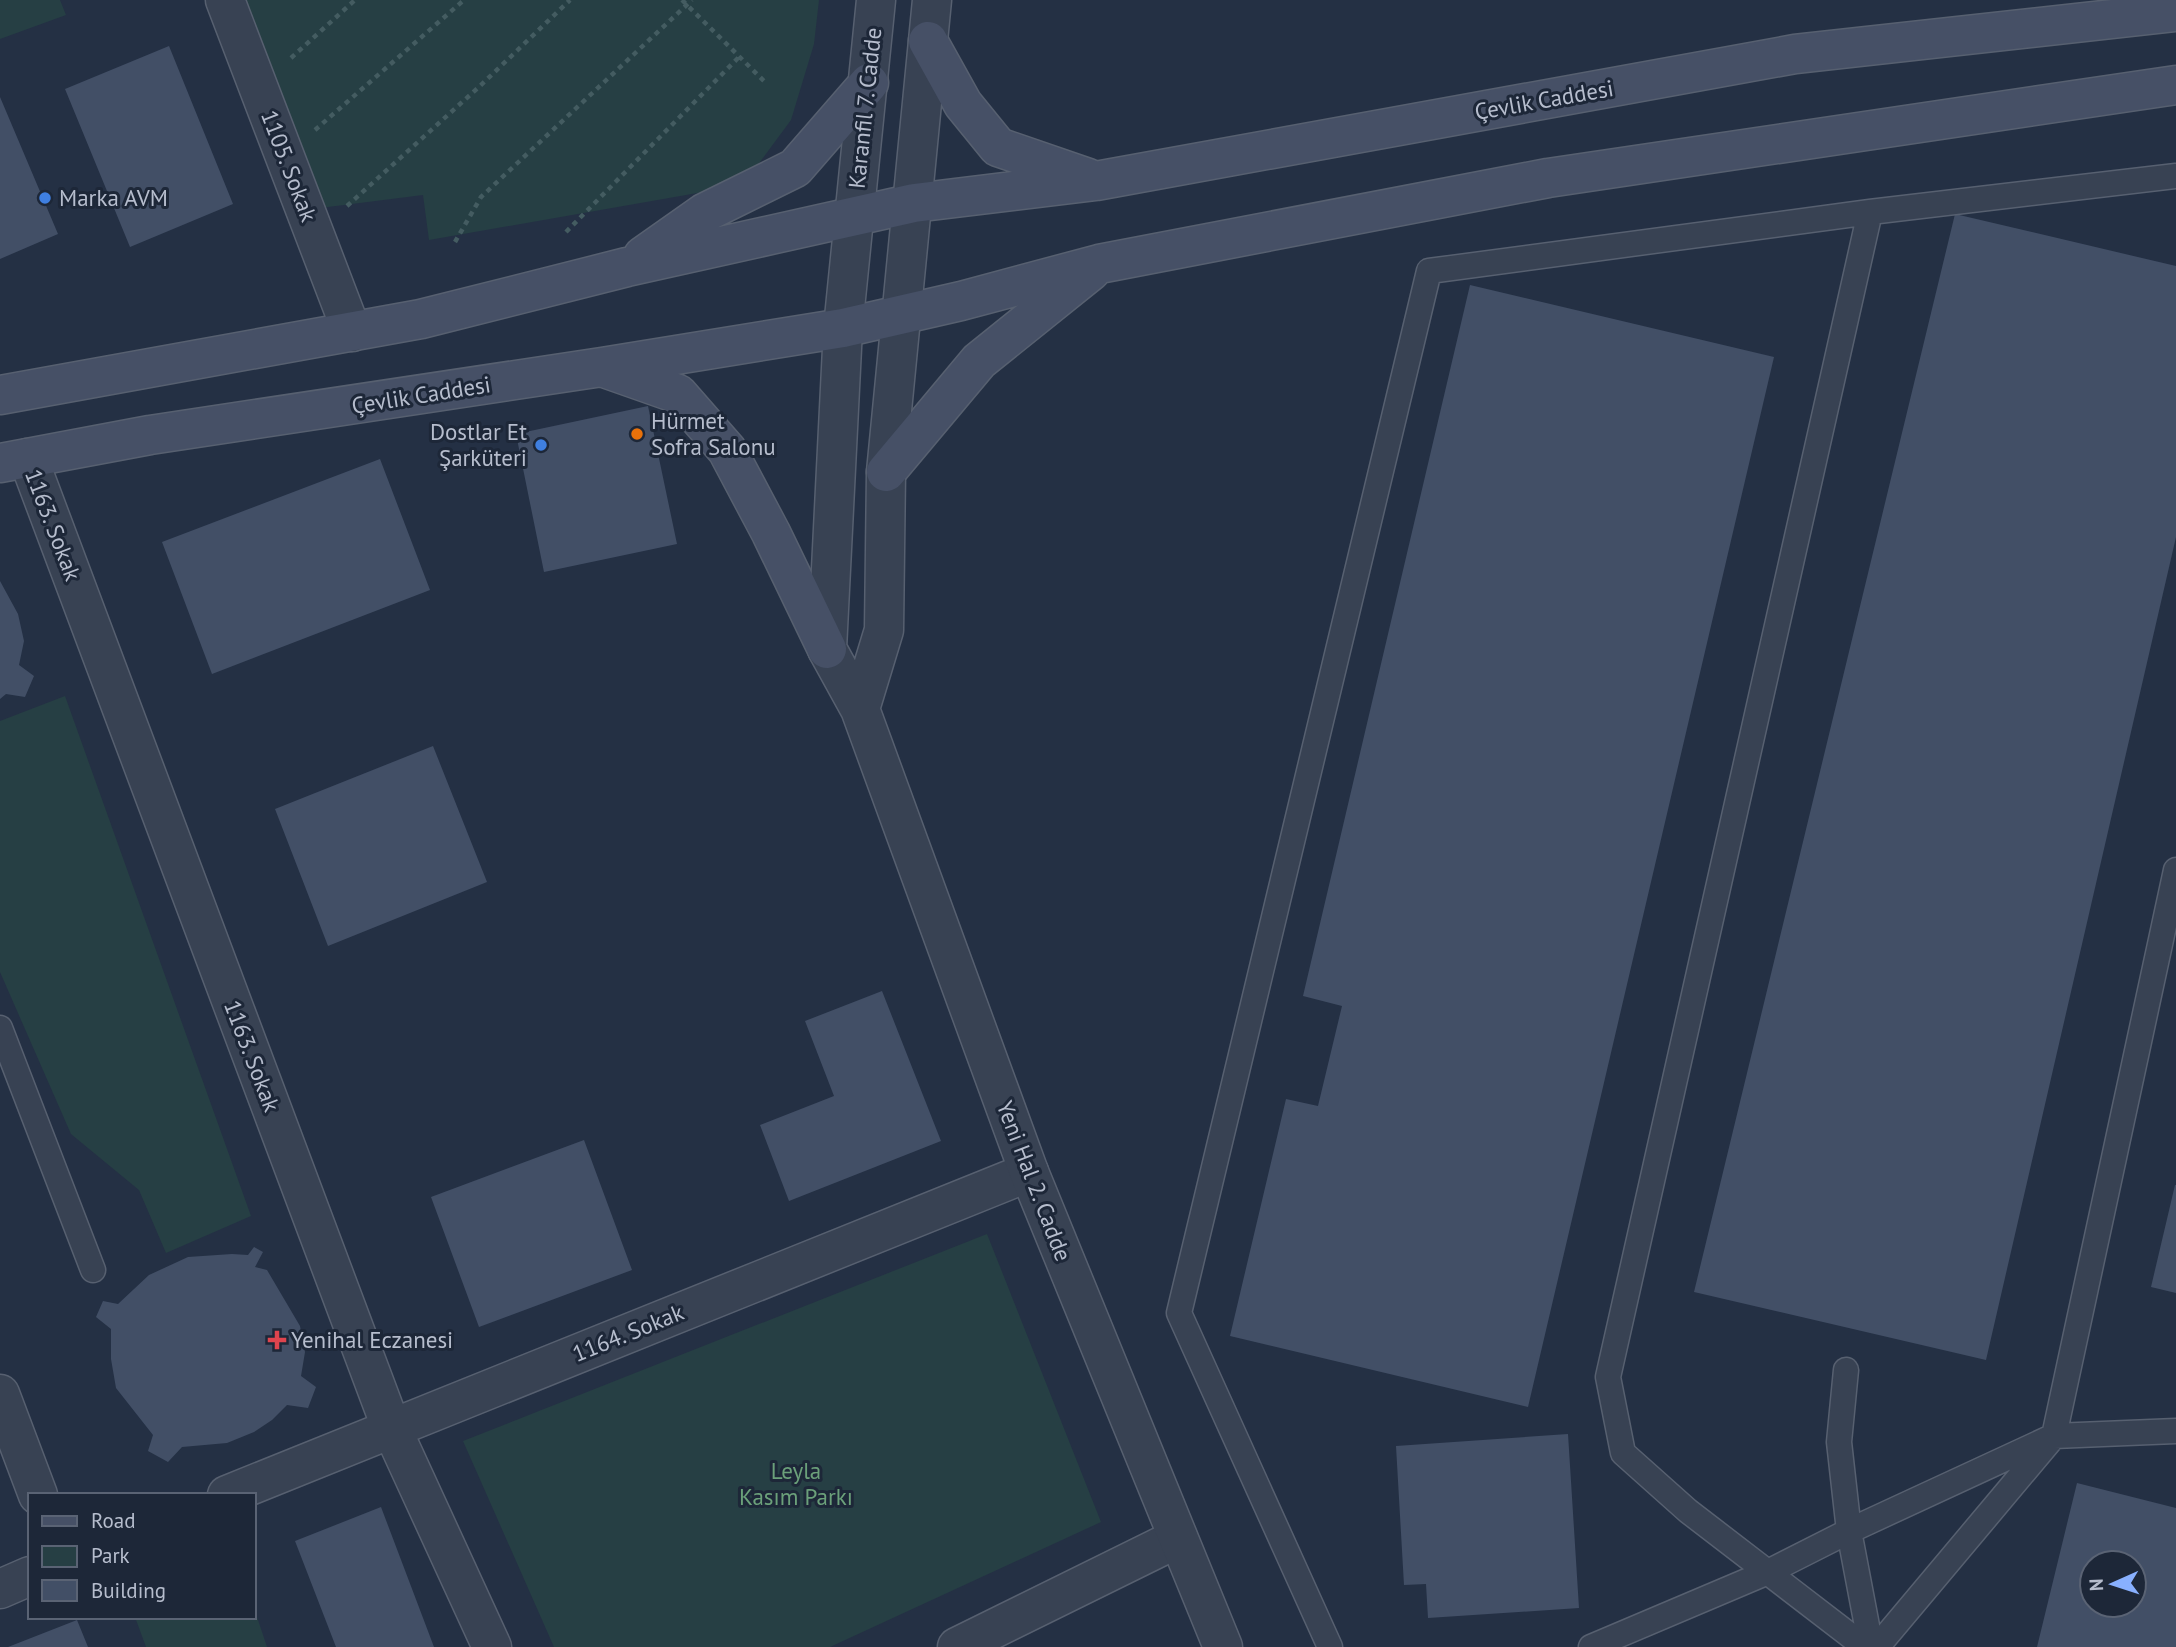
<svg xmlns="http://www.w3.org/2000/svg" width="2176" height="1647" viewBox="0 0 2176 1647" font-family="'PT Sans',sans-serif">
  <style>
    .green { fill: #263f44 }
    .building { fill: #424f66; fill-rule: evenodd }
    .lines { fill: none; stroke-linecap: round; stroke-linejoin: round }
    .service-casing { stroke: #576070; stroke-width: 27 }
    .minor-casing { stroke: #576070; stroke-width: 41 }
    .tertiary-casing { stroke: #576070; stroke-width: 41 }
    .secondary-casing { stroke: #576070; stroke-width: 41 }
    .path { stroke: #445c61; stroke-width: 4.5; stroke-dasharray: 5 5; stroke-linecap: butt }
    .service { stroke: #384253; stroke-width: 24 }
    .minor { stroke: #384253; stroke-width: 38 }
    .tertiary { stroke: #384253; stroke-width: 38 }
    .secondary { stroke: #465066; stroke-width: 38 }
    .shop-dot { fill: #3f7fe0; stroke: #1d2738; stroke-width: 2.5 }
    .food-dot { fill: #e8710a; stroke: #1d2738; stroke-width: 2.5 }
    .health-dot { fill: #e0444e; stroke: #1d2738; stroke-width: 2.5 }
    .labels { text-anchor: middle; stroke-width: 6; stroke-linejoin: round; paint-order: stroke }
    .street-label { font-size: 23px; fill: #b6bdcd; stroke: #1d2738 }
    .poi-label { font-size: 23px; fill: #b6bdcd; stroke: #1d2738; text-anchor: start }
    .park-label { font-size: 23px; fill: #6ba07a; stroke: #1d2738 }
  </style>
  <rect width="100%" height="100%" fill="#243044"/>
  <!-- green -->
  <path class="green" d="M0,0H60L66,15L0,39Z
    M243,0H819L814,44L791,120L743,185L429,240L423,195L320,208Z
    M65,696L251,1216L166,1253L139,1190L71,1134L0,972V721Z
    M987,1234L1101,1522L830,1647H554L463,1441Z
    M254,1608L267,1647H146L135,1617H254Z"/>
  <!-- building -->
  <path class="building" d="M169,46L233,204L130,247L65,89Z
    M0,97L58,234L0,259Z
    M1955,214L2176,266V537L1986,1360L1694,1292Z
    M1470,285L1774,357L1528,1407L1230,1336L1286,1099L1318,1106L1342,1006L1303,996Z
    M648,406L677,544L544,572L516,434Z
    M380,459L430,590L212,674L162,542Z
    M0,581L18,614L24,641L19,665L34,676L25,697L6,694L0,699Z
    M433,746L487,882L328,946L275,809Z
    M882,991L941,1141L789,1201L760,1125L834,1096L805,1021Z
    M584,1140L632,1270L479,1327L431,1197Z
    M2175,1185H2176V1293L2151,1287Z
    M254,1247L263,1252L255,1267L267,1270L300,1326L305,1352L301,1376L316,1387L308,1408L287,1405L272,1420L254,1432L227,1443L182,1447L168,1462L148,1451L153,1435L116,1388L111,1359V1329L96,1317L103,1301L118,1304L149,1275L188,1257L232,1254L248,1255Z
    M1568,1434L1579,1608L1428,1618L1426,1584L1404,1585L1396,1446Z
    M2077,1483L2176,1508V1647H2037ZM2092,1563H2134V1605H2092Z
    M381,1507L434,1647H336L295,1541Z
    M77,1620L88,1647H8Z"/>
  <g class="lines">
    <defs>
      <path id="service" d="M0,1028L93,1270
        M1846,1370L1839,1442L1849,1531L1871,1647
        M1330,1647L1179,1313L1429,271L1870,212L2176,176
        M1591,1647L1768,1572L1849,1531L2054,1436L2176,1431
        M1865,1647L1688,1511L1623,1453L1608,1377L1870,212
        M1877,1647L2054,1436L2176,870"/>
      <path id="minor" d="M225,0L352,332
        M28,458L391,1427L492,1647
        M0,1394L38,1495
        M227,1495L1029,1172
        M0,1589L30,1576
        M957,1647L1178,1538"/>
      <path id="tertiary" d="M876,0L843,328L827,649L860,709L1029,1172L1223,1647
        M860,709L884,630L886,472L932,0"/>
      <path id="secondary" d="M928,41L963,104L998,147L1088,178
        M643,256L704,213L795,168L869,83
        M607,369L678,394L727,450L771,533L827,649
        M0,395L421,319L627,267L914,203L1096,181L1795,54L2176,12
        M0,463L150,435L602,367L843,328L961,301L1099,264L1548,178L2176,85
        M886,472L979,361L1091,271"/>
    </defs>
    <!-- service casing -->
    <use href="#service" class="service-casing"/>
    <!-- minor casing -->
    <use href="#minor" class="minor-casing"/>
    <!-- tertiary casing -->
    <use href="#tertiary" class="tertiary-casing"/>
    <!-- secondary casing -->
    <use href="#secondary" class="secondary-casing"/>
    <!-- path -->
    <path class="path" d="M682,0L766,83
      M291,58L355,0
      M315,130L464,0
      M347,206L480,86L570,0
      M566,232L739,57
      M455,242L481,197L692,0"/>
    <!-- service -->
    <use href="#service" class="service"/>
    <!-- minor -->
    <use href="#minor" class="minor"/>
    <!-- tertiary -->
    <use href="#tertiary" class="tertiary"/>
    <!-- secondary -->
    <use href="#secondary" class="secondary"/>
  </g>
  <!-- markers -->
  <g class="shop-dot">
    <circle cx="45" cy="198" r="7"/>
    <circle cx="541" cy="445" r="7"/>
  </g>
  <circle class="food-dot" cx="637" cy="434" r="7"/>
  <path class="health-dot" d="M273.5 1329.5h7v7h7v7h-7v7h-7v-7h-7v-7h7z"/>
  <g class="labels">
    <!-- street labels -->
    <g class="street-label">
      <text transform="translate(1544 100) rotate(-10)" y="8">Çevlik Caddesi</text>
      <text transform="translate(865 108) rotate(-84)" y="8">Karanfil 7. Cadde</text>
      <text transform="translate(289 166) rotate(69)" y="8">1105. Sokak</text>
      <text transform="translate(421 395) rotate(-9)" y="8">Çevlik Caddesi</text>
      <text transform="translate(53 525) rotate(69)" y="8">1163. Sokak</text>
      <text transform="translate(252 1056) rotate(69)" y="8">1163. Sokak</text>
      <text transform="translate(1034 1181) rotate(69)" y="8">Yeni Hal 2. Cadde</text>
      <text transform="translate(628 1333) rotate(-22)" y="8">1164. Sokak</text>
    </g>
    <!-- poi labels -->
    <g class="poi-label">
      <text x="59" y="206">Marka AVM</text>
      <text x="651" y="429">Hürmet<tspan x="651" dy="26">Sofra Salonu</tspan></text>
      <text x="527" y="440" text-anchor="end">Dostlar Et<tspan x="527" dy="26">Şarküteri</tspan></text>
      <text x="291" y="1348">Yenihal Eczanesi</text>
    </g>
    <!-- park labels -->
    <g class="park-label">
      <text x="796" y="1479">Leyla<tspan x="796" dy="26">Kasım Parkı</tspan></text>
    </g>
  </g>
  <!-- legend -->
  <rect x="28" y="1493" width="228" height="126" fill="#1d2738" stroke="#5a6374" stroke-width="2"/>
  <rect x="42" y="1516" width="35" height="10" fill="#465066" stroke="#5a6374" stroke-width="2"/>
  <text x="91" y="1528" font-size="21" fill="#b6bdcd">Road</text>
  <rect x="42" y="1546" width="35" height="21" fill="#263f44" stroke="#5a6374" stroke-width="2"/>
  <text x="91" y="1563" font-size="21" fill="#b6bdcd">Park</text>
  <rect x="42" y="1580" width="35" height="21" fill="#424f66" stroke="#5a6374" stroke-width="2"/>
  <text x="91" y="1598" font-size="21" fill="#b6bdcd">Building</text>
  <!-- north arrow -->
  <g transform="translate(2113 1584) rotate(267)"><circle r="33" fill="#1d2738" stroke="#5a6374" stroke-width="2"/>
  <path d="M0-5L12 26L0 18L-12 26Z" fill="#88b0ff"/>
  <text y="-10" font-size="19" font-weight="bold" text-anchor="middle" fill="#b6bdcd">N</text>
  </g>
</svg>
